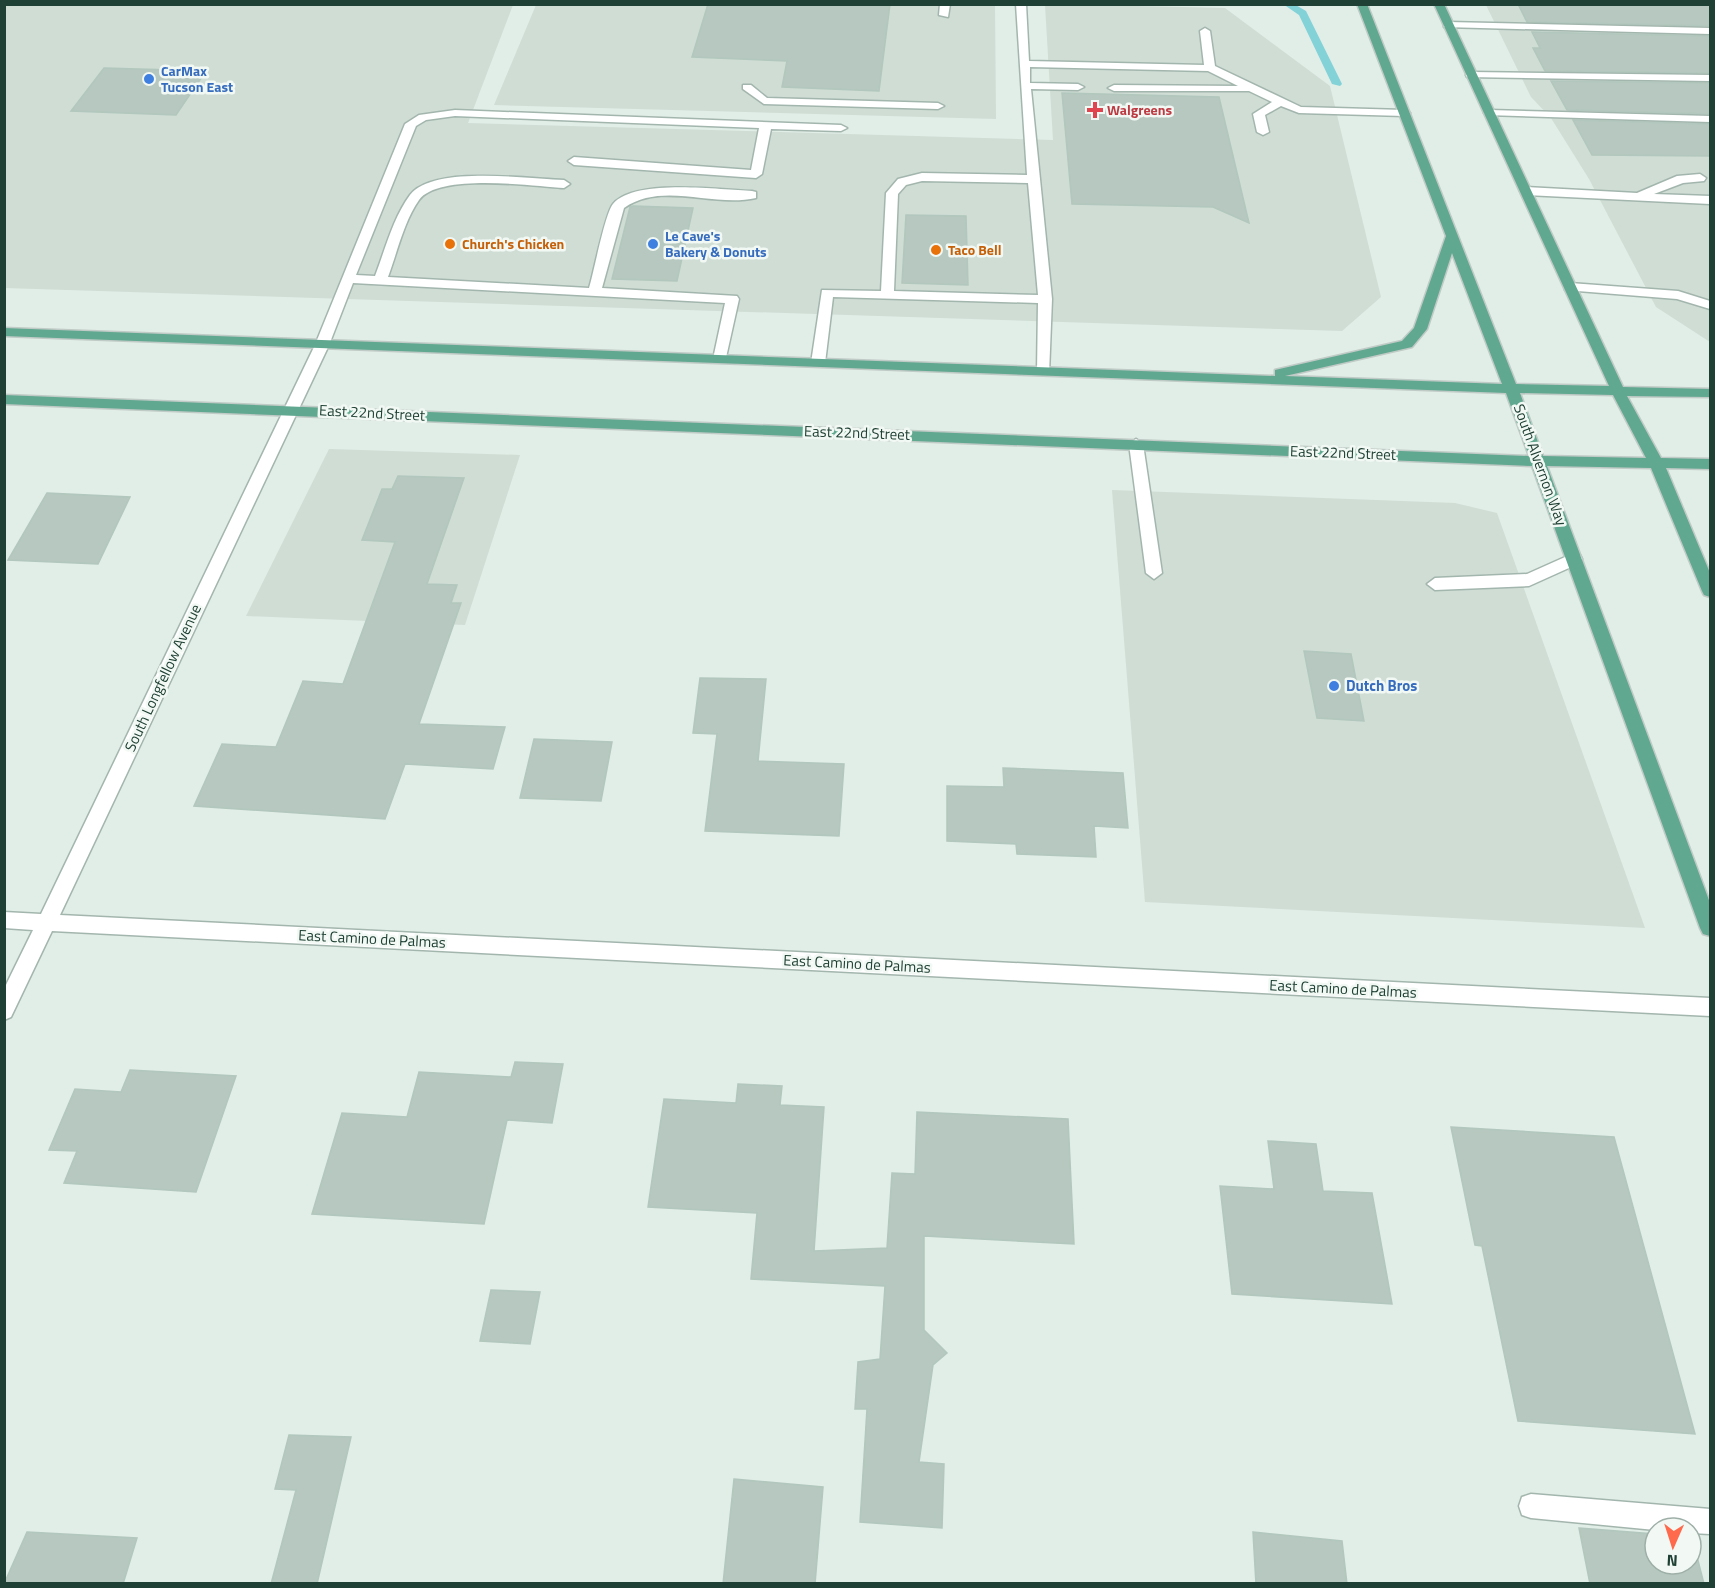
<svg xmlns="http://www.w3.org/2000/svg" width="1715" height="1588" viewBox="0 0 1715 1588" font-family="'Titillium Web',sans-serif">
  <style>
    .built { fill: #cfddd5 }
    .lines { fill: none; stroke-linecap: round; stroke-linejoin: round }
    .stream { fill: #82d2d8; fill-rule: evenodd }
    .building { fill: #b6c8bf; stroke: #b2c7bd; stroke-width: 1.5 }
    .service-casing { stroke: #a3b6ae; stroke-width: 3 }
    .minor-casing { stroke: #a3b6ae; stroke-width: 3 }
    .primary-casing { stroke: #c0cac6; stroke-width: 3 }
    .service { fill: #fff; fill-rule: evenodd }
    .minor { fill: #fff; fill-rule: evenodd }
    .primary { fill: #60a88f; fill-rule: evenodd }
    .shop-dot { fill: #3f7fe0; stroke: #f2f9f5; stroke-width: 2 }
    .health-dot { fill: #e0444e; stroke: #f2f9f5; stroke-width: 2 }
    .food-dot { fill: #e8710a; stroke: #f2f9f5; stroke-width: 2 }
    .labels { text-anchor: middle; stroke-width: 5; stroke-linejoin: round; paint-order: stroke }
    .far-shop-label { font-size: 14px; font-weight: bold; fill: #366cbe; stroke: #f2f9f5; text-anchor: start }
    .far-health-label { font-size: 14px; font-weight: bold; fill: #be3a42; stroke: #f2f9f5; text-anchor: start }
    .far-food-label { font-size: 14px; font-weight: bold; fill: #c56008; stroke: #f2f9f5; text-anchor: start }
    .street-label { font-size: 15px; fill: #1f4034; stroke: #f2f9f5 }
    .shop-label { font-size: 15px; font-weight: bold; fill: #366cbe; stroke: #f2f9f5; text-anchor: start }
  </style>
  <rect width="100%" height="100%" fill="#e1ede7"/>
  <!-- built -->
  <path class="built" d="M1051,4L1225,8L1330,86L1381,297L1342,331L5,288V5H513L468,123L1053,140L1045,5Z
    M536,5H995L996,119L494,105Z
    M1486,5H1661L1691,10L1710,38V342L1656,307L1589,179L1551,118L1531,97Z
    M329,449L520,455L465,625L246,616Z
    M1112,490L1455,503L1497,513L1645,928L1145,902Z"/>
  <g class="lines">
    <!-- stream -->
    <path class="stream" d="M1283,4H1294L1306,11L1342,84L1340,86L1332,84L1299,15Z"/>
  </g>
  <!-- building -->
  <path class="building" d="M708,4H890L879,91L782,87L787,61L692,57Z
    M1518,4H1710V26L1527,22Z
    M1532,32L1710,36V73L1545,71L1533,48H1540Z
    M104,68L206,71L176,115L71,111Z
    M1551,81L1710,83V114L1567,110Z
    M1062,93L1219,97L1249,223L1213,207L1072,204Z
    M1573,120L1710,124V156L1592,155Z
    M633,206L693,208L677,281L612,279L630,207Z
    M906,215L966,216L968,285L902,283Z
    M398,476L464,478L427,584L457,585L451,603H461L419,724L505,727L493,769L405,764L385,819L194,806L222,744L276,747L303,681L343,684L395,542L362,540L382,489H392Z
    M47,493L130,497L98,564L8,560Z
    M1304,651L1351,654L1364,721L1317,718Z
    M700,678L766,679L758,761L844,764L839,836L705,831L717,734L693,733Z
    M534,739L612,742L601,801L520,798Z
    M1003,768L1123,773L1128,828L1094,826L1096,857L1017,854L1016,844L947,841V786L1004,787Z
    M515,1062L563,1064L552,1123L507,1120L484,1224L312,1214L342,1113L407,1117L419,1072L511,1077Z
    M130,1070L236,1076L196,1192L64,1183L77,1151L49,1150L75,1089L121,1092Z
    M738,1084L782,1086L780,1105L824,1107L814,1251L887,1248L892,1173L915,1174L917,1112L1068,1119L1074,1244L924,1236V1330L947,1353L933,1365L919,1462L944,1464L942,1528L860,1522L867,1409H855L858,1362L880,1359L885,1286L751,1279L757,1213L648,1207L664,1099L736,1103Z
    M1451,1127L1614,1137L1695,1434L1518,1421L1482,1246L1475,1245Z
    M1268,1141L1316,1144L1323,1191L1372,1193L1392,1304L1232,1294L1220,1186L1274,1189Z
    M491,1290L540,1292L530,1344L480,1341Z
    M289,1435L351,1437L317,1584H271L296,1490L275,1489Z
    M734,1479L823,1487L815,1584H723Z
    M1579,1528L1655,1534V1564H1691L1692,1537L1704,1584H1590Z
    M27,1532L137,1538L123,1584H4Z
    M1253,1532L1342,1541L1347,1584H1256Z"/>
  <g class="lines">
    <defs>
      <path id="service" d="M940,4H950L948,17L939,15Z
        M1016,4H1026L1029,61L1204,65L1200,31L1205,28L1210,31L1215,66L1301,107L1404,110L1410,113L1404,116L1299,113L1281,106L1265,115L1269,132L1263,135L1257,132L1253,114L1272,102L1249,91H1114L1108,88L1114,85L1238,86L1208,71L1030,67V83L1078,84L1084,87L1078,90L1031,89L1052,299L1049,374L1044,375L1037,371L1038,303L833,297L825,363L823,366H813L811,363L822,290L881,291L886,193L898,179L922,173L1027,175ZM922,181L1028,183L1038,295L894,291L898,194L906,185Z
        M1448,22L1710,28V34L1444,27V23Z
        M1471,72L1710,75V81L1467,77L1466,75Z
        M743,85H751L767,98L938,103L944,106L938,109L764,104L743,89Z
        M455,110L841,125L847,128L841,131L771,129L762,174L756,178L574,165L568,161L574,157L751,170L759,128L455,116L426,120L416,126L356,275L375,276C385,250 393,218 410,195C433,165 529,179 564,180L570,184L564,188C533,186 439,173 419,200C404,221 397,253 388,277L589,288C594,272 605,213 613,204C635,178 720,190 752,191L756,192V198C713,208 663,181 624,208L602,288L737,296L739,299L725,362H715L713,359L725,303L353,283L329,345L327,348H317L315,345L405,124L419,115Z
        M1490,110L1710,116V122L1486,115L1484,113Z
        M1700,174L1706,178L1704,181L1683,183L1654,194L1710,196V204L1526,195L1520,191L1526,187L1637,193L1677,176Z
        M1570,283L1678,291L1710,301V309L1677,299L1565,290V284Z
        M1136,439L1143,444L1162,573L1154,579L1146,573L1129,444Z
        M1574,553L1580,555L1582,559L1580,563L1529,586L1435,590L1427,584L1435,578L1527,574Z
        M1531,1494L1710,1509V1534L1691,1533V1528L1655,1530L1531,1518L1522,1515L1519,1506L1522,1497Z"/>
      <path id="minor" d="M322,341L329,345L60,915L1710,998V1016L52,931L11,1017L4,1020V989L33,930L4,928V912L41,914L315,345Z"/>
      <path id="primary" d="M1357,4H1367L1516,384L1609,386L1434,4H1444L1623,387L1710,389V397L1627,396L1661,458L1710,459V469L1666,468L1710,573V597L1704,595L1702,591L1651,468L1547,466L1710,903V936L1703,934L1700,928L1532,466L4,404V395L1529,456L1506,393L4,336V328L1275,376V370L1402,341L1414,328L1446,236ZM1452,253L1502,384L1285,376L1412,347L1427,329ZM1520,393L1613,395L1646,458L1543,456Z"/>
    </defs>
    <!-- service casing -->
    <use href="#service" class="service-casing"/>
    <!-- minor casing -->
    <use href="#minor" class="minor-casing"/>
    <!-- primary casing -->
    <use href="#primary" class="primary-casing"/>
    <!-- service -->
    <use href="#service" class="service"/>
    <!-- minor -->
    <use href="#minor" class="minor"/>
    <!-- primary -->
    <use href="#primary" class="primary"/>
  </g>
  <!-- markers -->
  <g class="shop-dot">
    <circle cx="149" cy="79" r="6"/>
    <circle cx="653" cy="244" r="6"/>
    <circle cx="1334" cy="686" r="6"/>
  </g>
  <path class="health-dot" d="M1092 101h6v6h6v6h-6v6h-6v-6h-6v-6h6z"/>
  <g class="food-dot">
    <circle cx="450" cy="244" r="6"/>
    <circle cx="936" cy="250" r="6"/>
  </g>
  <g class="labels">
    <!-- far-shop labels -->
    <g class="far-shop-label">
      <text x="161" y="76">CarMax<tspan x="161" dy="16">Tucson East</tspan></text>
      <text x="665" y="241">Le Cave's<tspan x="665" dy="16">Bakery &amp; Donuts</tspan></text>
    </g>
    <!-- far-health labels -->
    <g class="far-health-label">
      <text x="1107" y="115">Walgreens</text>
    </g>
    <!-- far-food labels -->
    <g class="far-food-label">
      <text x="462" y="249">Church's Chicken</text>
      <text x="948" y="255">Taco Bell</text>
    </g>
    <!-- street labels -->
    <g class="street-label">
      <text transform="translate(372 413) rotate(3)" y="5">East 22nd Street</text>
      <text transform="translate(857 433) rotate(2)" y="5">East 22nd Street</text>
      <text transform="translate(1343 453) rotate(2)" y="5">East 22nd Street</text>
      <text transform="translate(1540 465) rotate(70)" y="5">South Alvernon Way</text>
      <text transform="translate(163 678) rotate(-65)" y="5">South Longfellow Avenue</text>
      <text transform="translate(372 939) rotate(3)" y="5">East Camino de Palmas</text>
      <text transform="translate(857 964) rotate(3)" y="5">East Camino de Palmas</text>
      <text transform="translate(1343 989) rotate(3)" y="5">East Camino de Palmas</text>
    </g>
    <!-- shop labels -->
    <g class="shop-label">
      <text x="1346" y="691">Dutch Bros</text>
    </g>
  </g>
  <!-- border -->
  <rect width="1715" height="1588" fill="none" stroke="#1f4034" stroke-width="12"/>
  <!-- north arrow -->
  <g transform="translate(1673 1546) rotate(183)"><circle r="28" fill="#f2f9f5" stroke="#9eafa8" stroke-width="1.5"/>
  <path d="M0-4.5L10 22L0 15L-10 22Z" fill="#ff6a4d"/>
  <text y="-9" font-size="16" font-weight="bold" text-anchor="middle" fill="#1f4034">N</text>
  </g>
</svg>
